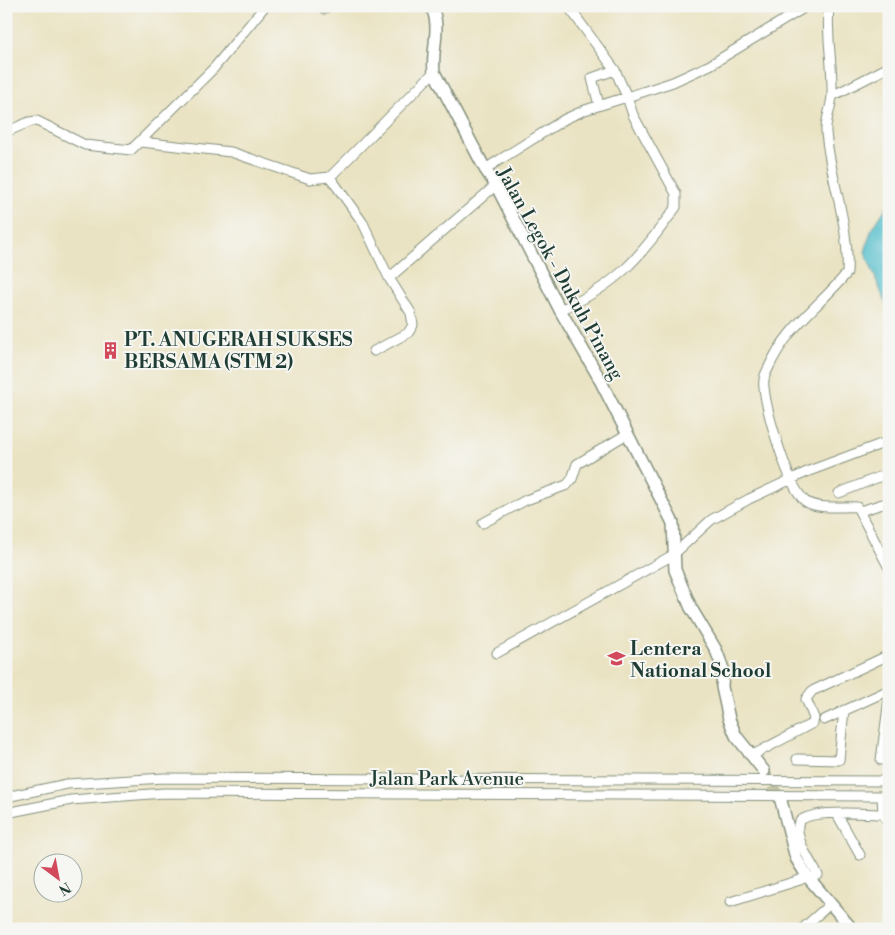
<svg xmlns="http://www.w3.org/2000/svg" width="895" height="935" viewBox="0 0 895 935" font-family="'Libre Bodoni',serif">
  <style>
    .water { fill: #52becc; stroke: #387e80 }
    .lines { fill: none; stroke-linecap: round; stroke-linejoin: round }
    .secondary-tunnel { stroke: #c1c2a6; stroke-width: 11; stroke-dasharray: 11 5.5; stroke-linecap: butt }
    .street-casing { stroke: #84907c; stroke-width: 11 }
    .secondary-casing { stroke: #84907c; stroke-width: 14 }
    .street { stroke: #fff; stroke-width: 9 }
    .secondary { stroke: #fff; stroke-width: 11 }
    .labels { text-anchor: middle; stroke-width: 4; stroke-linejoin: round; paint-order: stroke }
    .street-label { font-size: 19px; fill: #1f3d34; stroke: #f6f6f2 }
    .poi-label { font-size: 19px; font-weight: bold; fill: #1f3d34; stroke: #f6f6f2; text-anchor: start }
  </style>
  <rect width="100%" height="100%" fill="#f6f6f2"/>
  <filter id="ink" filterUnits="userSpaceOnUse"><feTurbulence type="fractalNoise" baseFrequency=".02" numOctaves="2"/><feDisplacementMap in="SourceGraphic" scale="10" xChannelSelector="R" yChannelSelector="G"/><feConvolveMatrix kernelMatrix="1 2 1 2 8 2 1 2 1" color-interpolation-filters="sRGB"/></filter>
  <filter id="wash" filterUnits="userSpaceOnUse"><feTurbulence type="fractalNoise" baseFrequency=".0096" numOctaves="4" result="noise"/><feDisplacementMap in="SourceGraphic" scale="20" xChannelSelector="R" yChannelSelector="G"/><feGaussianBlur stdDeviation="1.12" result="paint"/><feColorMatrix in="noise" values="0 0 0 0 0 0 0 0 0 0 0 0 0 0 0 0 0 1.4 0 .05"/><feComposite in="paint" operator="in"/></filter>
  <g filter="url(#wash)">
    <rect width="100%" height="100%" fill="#eae3c3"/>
    <!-- water -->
    <path class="water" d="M889,203V312L865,252L871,231Z"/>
  </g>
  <g filter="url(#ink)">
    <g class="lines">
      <!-- secondary-tunnel -->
      <path class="secondary-tunnel" d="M765,772L781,801"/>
      <defs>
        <path id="street" d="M568,6L615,70
          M829,6C826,36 833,65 832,94C832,107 825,119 826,132C830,179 850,225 847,273C819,307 787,326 768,369C765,374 763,381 764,387C766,410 788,487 805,501C817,510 841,506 857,507L889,568
          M324,9L327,6
          M434,72L330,177L363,223L389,278L496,185
          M832,96L889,67
          M599,105L592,78L615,70L627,97L673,82L710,65L807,6
          M6,132L29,122L37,121L85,145L131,150L214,68L265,6
          M141,142L231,152L310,179L330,177
          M485,169L565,119L585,110L627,97L633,115L676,194V207C640,257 618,285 560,310
          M374,351L408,333L413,325L411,313L389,278
          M839,493L889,473
          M860,511L889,502
          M483,523L526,500L567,485L572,479L577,464L627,434
          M497,653L673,555L711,520L749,499L809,471L889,441
          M824,720L889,690
          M751,756L813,723L814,718L806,699L812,691L889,655
          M797,759L839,760L844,710
          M881,760L889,699
          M882,796L883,814L889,824
          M6,797L67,784L164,778L889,781
          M6,813L71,800L164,793L889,796
          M837,814L860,855
          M818,875C811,863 796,841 798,825C801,808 869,814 883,814
          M730,902L800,880L807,876
          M802,929L830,904"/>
        <path id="secondary" d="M431,6C442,27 431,50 434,72L485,169L496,185L560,310L598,376L673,523L675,570L691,608L716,650L723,669L722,687L729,719L736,736L764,771
          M781,801L796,858L807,876L852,929"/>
      </defs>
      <!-- street casing -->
      <use href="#street" class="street-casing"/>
      <!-- secondary casing -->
      <use href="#secondary" class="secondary-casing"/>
      <!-- street -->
      <use href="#street" class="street"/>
      <!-- secondary -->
      <use href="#secondary" class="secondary"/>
    </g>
  </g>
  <!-- icons -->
  <defs>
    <symbol id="building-bare" viewBox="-9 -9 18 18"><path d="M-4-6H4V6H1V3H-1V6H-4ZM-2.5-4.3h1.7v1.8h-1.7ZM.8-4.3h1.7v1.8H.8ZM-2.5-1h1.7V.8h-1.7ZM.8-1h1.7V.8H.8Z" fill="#d1495b" stroke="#f6f6f2" stroke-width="2.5" paint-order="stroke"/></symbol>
    <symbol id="school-bare" viewBox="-9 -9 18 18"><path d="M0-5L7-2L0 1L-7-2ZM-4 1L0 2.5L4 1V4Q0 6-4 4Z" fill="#d1495b" stroke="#f6f6f2" stroke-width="2.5" paint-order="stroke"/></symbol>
  </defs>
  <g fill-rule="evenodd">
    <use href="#building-bare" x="98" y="338" width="25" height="25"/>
    <use href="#school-bare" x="604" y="646" width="25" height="25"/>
  </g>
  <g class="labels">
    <!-- street labels -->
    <g class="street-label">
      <text transform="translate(561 273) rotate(61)" y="7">Jalan Legok - Dukuh Pinang</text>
      <text x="447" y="785">Jalan Park Avenue</text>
    </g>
    <!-- poi labels -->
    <g class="poi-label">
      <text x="124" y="346">PT. ANUGERAH SUKSES<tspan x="124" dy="22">BERSAMA (STM 2)</tspan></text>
      <text x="630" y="655">Lentera<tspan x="630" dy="22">National School</tspan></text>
    </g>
  </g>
  <!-- margin -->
  <rect width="895" height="935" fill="none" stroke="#f6f6f2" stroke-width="25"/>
  <!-- north arrow -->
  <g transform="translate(58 878) rotate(148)"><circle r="24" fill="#f6f6f2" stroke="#a0aca6"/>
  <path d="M0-4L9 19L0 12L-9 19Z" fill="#d1495b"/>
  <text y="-8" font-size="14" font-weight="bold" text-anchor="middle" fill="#1f3d34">N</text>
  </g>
</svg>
